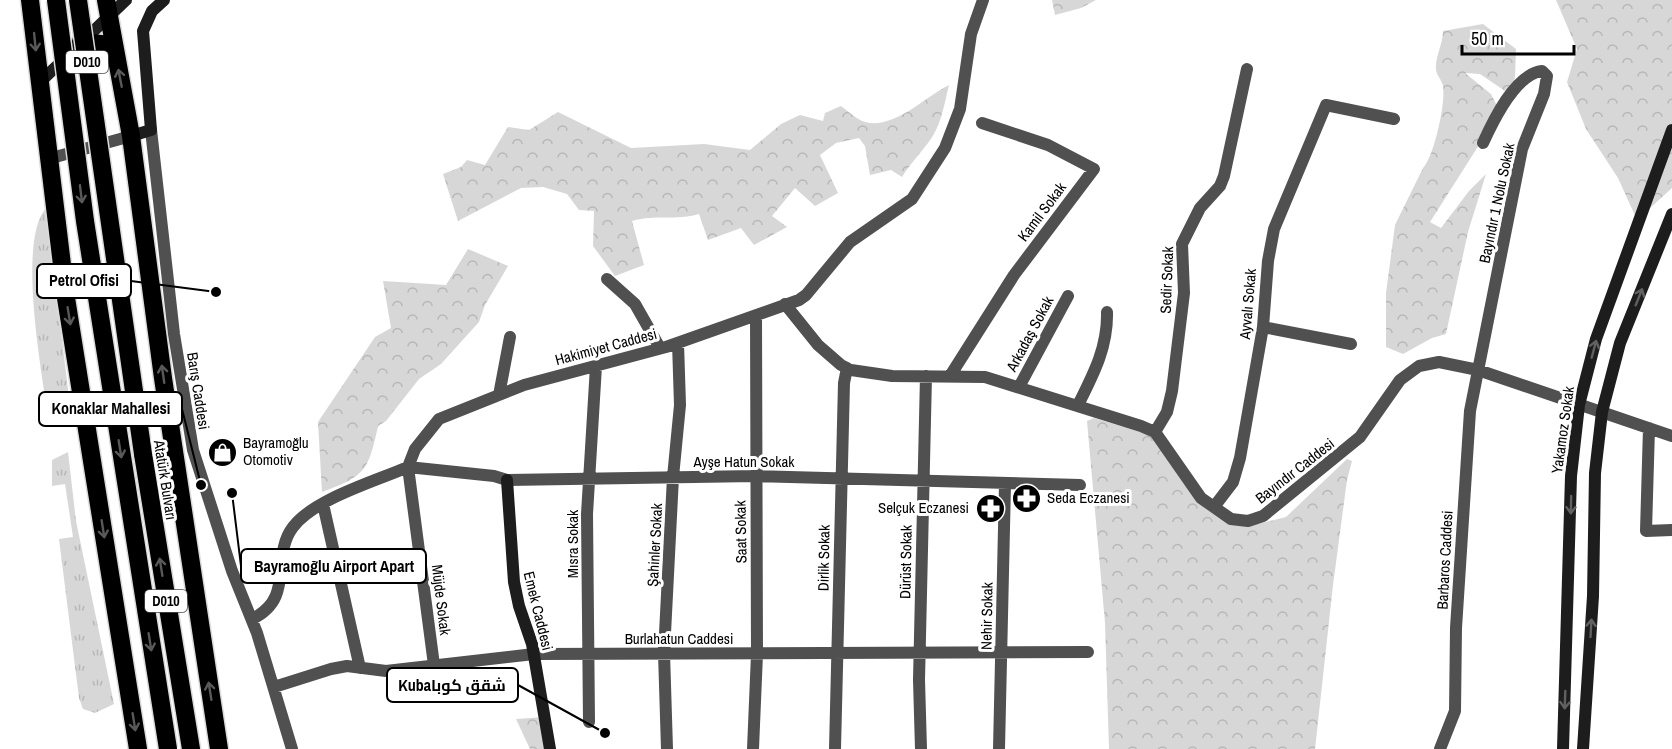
<svg xmlns="http://www.w3.org/2000/svg" width="1672" height="749" viewBox="0 0 1672 749" font-family="'Archivo Narrow',Cairo,sans-serif">
  <style>
    .grass { fill: url(#grass-tufts) }
    .forest { fill: url(#forest-crowns) }
    .lines { fill: none; stroke-linecap: round; stroke-linejoin: round }
    .highway-casing { stroke: #dbdbdb; stroke-width: 21 }
    .street { stroke: #505050; stroke-width: 12 }
    .secondary { stroke: #1d1d1d; stroke-width: 12 }
    .highway { stroke: #000; stroke-width: 18 }
    .highway-bridge-casing { stroke: #dbdbdb; stroke-width: 21; stroke-linecap: butt }
    .highway-bridge { stroke: #000; stroke-width: 18 }
    .oneway { stroke: #595959 }
    .oneway2 { stroke: #616161 }
    .labels { text-anchor: middle; stroke-width: 6; stroke-linejoin: round; paint-order: stroke }
    .shield { fill: #fff; stroke: #4c4c4c; stroke-width: 1.5 }
    .shield-label { font-size: 14px; font-weight: bold; fill: #000 }
    .street-label { font-size: 15px; fill: #000; stroke: #fff }
    .poi-label { font-size: 15px; fill: #000; stroke: #fff; text-anchor: start }
    .leader { fill: none; stroke: #000; stroke-width: 2 }
    .callout-dot { fill: #000; stroke: #fff; stroke-width: 2 }
    .callout { fill: #fff; stroke: #000; stroke-width: 2 }
    .callout-label { font-size: 16px; text-anchor: middle; font-weight: bold; fill: #000 }
  </style>
  <defs>
    <pattern id="grass-tufts" width="24" height="20" patternUnits="userSpaceOnUse" patternTransform="scale(1.5)"><rect width="24" height="20" fill="#d7d7d7"/><path d="M3 7l-1-3M5 7V3M7 7l1-3M15 17l-1-3M17 17v-4M19 17l1-3" fill="none" stroke="#b7b7b7"/></pattern>
    <pattern id="forest-crowns" width="20" height="18" patternUnits="userSpaceOnUse" patternTransform="scale(1.5)"><rect width="20" height="18" fill="#d7d7d7"/><path d="M2 6a3 3 0 1 1 6 0M12 15a3 3 0 1 1 6 0" fill="none" stroke="#b7b7b7"/></pattern>
  </defs>
  <rect width="100%" height="100%" fill="#fff"/>
  <!-- grass -->
  <path class="grass" d="M46,208L71,414L48,417C42,373 17,241 46,208Z
    M68,452L76,521L114,704L95,713L83,709L79,698L59,539L73,537L65,484L52,486V460Z"/>
  <!-- forest -->
  <path class="forest" d="M1052,0H1096L1081,8L1055,15Z
    M1556,0H1672V188L1637,220L1618,178L1586,129L1567,82L1577,49Z
    M1483,24L1516,49L1515,78L1508,93L1480,74L1465,73L1491,94L1500,112L1430,222L1441,228L1469,191L1486,174L1468,232L1446,334L1432,338L1403,354L1386,347V293L1395,225L1423,168C1434,157 1446,102 1443,86C1442,80 1436,75 1436,69C1435,57 1443,44 1443,31Z
    M949,85C944,105 941,127 928,143C919,155 910,164 902,177L891,170L870,175L865,146L859,138L836,143L820,155L838,193L815,206L795,188L772,216L787,227L754,245L741,228L708,240L699,214C674,221 657,214 632,221L644,265L615,276L593,246L594,211L579,210L567,194L543,187L521,188L458,221L443,174L461,167L467,160L485,165L508,127L529,130L558,112L631,148L704,144L750,150L781,124L800,115L823,121L825,113L841,106C848,111 856,119 865,122C893,130 925,97 949,85Z
    M468,249L508,266L485,305L479,322L441,364L419,379L386,421L378,426C368,472 365,476 322,492L318,422L375,337L391,328L383,281L446,285Z
    M1094,418L1150,435L1233,524L1253,525L1286,517L1347,459L1352,461L1347,480L1333,585L1315,749H1109L1105,623L1087,421Z
    M545,717L547,749H530L516,719Z"/>
  <g class="lines">
    <defs>
      <path id="highway" d="M30,0L66,298L138,749
        M106,0L131,136L163,378L219,749
        M81,42L101,44L115,54
        M143,454L191,749"/>
    </defs>
    <!-- highway casing -->
    <use href="#highway" class="highway-casing"/>
    <!-- street -->
    <path class="street" d="M151,130L174,334L193,450L232,571L257,633L292,749
      M48,159L131,136
      M607,279L635,304L660,348
      M785,304L818,345L841,365L851,370L892,376L985,377L1141,426L1155,432L1201,498L1231,519L1248,521L1263,516L1360,437L1400,380L1419,366L1439,362L1478,370L1672,436
      M1263,327L1351,344
      M950,376L1014,275L1094,169L1048,145L982,123
      M1019,387L1068,296
      M499,395L510,337
      M1078,405C1093,375 1108,347 1107,312
      M1649,428L1646,531L1672,530
      M1155,432L1167,412L1172,391L1184,293L1182,244L1200,208L1220,186L1224,176L1247,69
      M323,504L360,668
      M1214,507L1233,482L1240,458L1263,327L1268,261L1274,229L1326,105L1394,119
      M252,619C296,598 270,557 293,527C314,499 376,481 408,467L415,449L439,419L524,385L666,347L799,300L806,295L850,242L912,199L945,148L960,109L971,34L983,0
      M434,665L408,467L494,476L507,480L755,476L1080,485
      M274,687L331,669L347,666L386,671L534,654L1088,652
      M589,722L587,514L596,366
      M667,749L664,653L673,477L680,405L678,343
      M753,749L757,654L756,315
      M835,749L844,383L847,368
      M921,749L919,680L926,376
      M999,749L1005,484
      M1440,749L1455,711L1456,628L1470,411L1522,149L1544,94L1547,76L1542,71C1515,74 1493,121 1483,143"/>
    <!-- secondary -->
    <path class="secondary" d="M39,83L126,0
      M131,136L151,130L143,31L152,11L164,0
      M507,480L514,582L519,606L532,644L550,749
      M1563,749L1571,476L1579,405L1596,339L1672,130
      M1583,749L1593,596L1595,473L1602,412L1620,343L1672,214"/>
    <!-- highway -->
    <use href="#highway" class="highway"/>
    <defs>
      <path id="highway-bridge" d="M56,0L85,221L168,749
        M78,0L143,454"/>
    </defs>
    <!-- highway-bridge casing -->
    <use href="#highway-bridge" class="highway-bridge-casing"/>
    <!-- highway-bridge -->
    <use href="#highway-bridge" class="highway-bridge"/>
  </g>
  <!-- one-way arrows -->
  <defs><path id="oneway-shaft" d="M-6 0H5M1.5-3L5.5 0L1.5 3" fill="none" stroke-width="1.6" stroke-linecap="round" stroke-linejoin="round" transform="scale(1.5)"/></defs>
  <g class="oneway">
    <use href="#oneway-shaft" transform="translate(35 42) rotate(84)"/>
    <use href="#oneway-shaft" transform="translate(120 78) rotate(-101)"/>
    <use href="#oneway-shaft" transform="translate(81 194) rotate(83)"/>
    <use href="#oneway-shaft" transform="translate(69 316) rotate(81)"/>
    <use href="#oneway-shaft" transform="translate(163 374) rotate(-98)"/>
    <use href="#oneway-shaft" transform="translate(120 449) rotate(81)"/>
    <use href="#oneway-shaft" transform="translate(103 529) rotate(81)"/>
    <use href="#oneway-shaft" transform="translate(161 567) rotate(-99)"/>
    <use href="#oneway-shaft" transform="translate(150 642) rotate(81)"/>
    <use href="#oneway-shaft" transform="translate(210 691) rotate(-99)"/>
    <use href="#oneway-shaft" transform="translate(134 722) rotate(81)"/>
  </g>
  <g class="oneway2">
    <use href="#oneway-shaft" transform="translate(1639 297) rotate(-68)"/>
    <use href="#oneway-shaft" transform="translate(1594 349) rotate(-75)"/>
    <use href="#oneway-shaft" transform="translate(1571 505) rotate(91)"/>
    <use href="#oneway-shaft" transform="translate(1591 628) rotate(-87)"/>
    <use href="#oneway-shaft" transform="translate(1565 700) rotate(92)"/>
  </g>
  <!-- icons -->
  <defs>
    <symbol id="shop-disc" viewBox="-11 -11 22 22"><circle r="9.5" fill="#000" stroke="#fff"/><path d="M-5-2.5h2.3a2.7 3.5 0 0 1 5.4 0H5L5.5 6h-11ZM-1.5-2.5h3a1.5 2.3 0 0 0-3 0Z" fill="#fff"/></symbol>
    <symbol id="pharmacy-disc" viewBox="-11 -11 22 22"><circle r="9.5" fill="#000" stroke="#fff"/><path d="M-2-6h4v4h4v4h-4v4h-4v-4h-4v-4h4Z" fill="#fff"/></symbol>
  </defs>
  <g fill-rule="evenodd">
    <use href="#shop-disc" x="206" y="436" width="33" height="33"/>
    <use href="#pharmacy-disc" x="1010" y="482" width="33" height="33"/>
    <use href="#pharmacy-disc" x="974" y="492" width="33" height="33"/>
  </g>
  <g class="labels">
    <!-- shield labels -->
    <g class="shield">
      <rect x="66" y="51" width="42" height="22" rx="4.5"/>
      <rect x="145" y="590" width="42" height="22" rx="4.5"/>
    </g>
    <g class="shield-label">
      <text x="87" y="67">D010</text>
      <text x="166" y="606">D010</text>
    </g>
    <!-- street labels -->
    <g class="street-label">
      <text transform="translate(1497 203) rotate(-78)" y="5">Bayındır 1 Nolu Sokak</text>
      <text transform="translate(1042 212) rotate(-53)" y="5">Kamil Sokak</text>
      <text transform="translate(1167 280) rotate(-88)" y="5">Sedir Sokak</text>
      <text transform="translate(1248 304) rotate(-85)" y="5">Ayvalı Sokak</text>
      <text transform="translate(1030 334) rotate(-62)" y="5">Arkadaş Sokak</text>
      <text transform="translate(606 347) rotate(-15)" y="5">Hakimiyet Caddesi</text>
      <text transform="translate(198 391) rotate(81)" y="5">Barış Caddesi</text>
      <text transform="translate(1563 430) rotate(-82)" y="5">Yakamoz Sokak</text>
      <text x="744" y="467">Ayşe Hatun Sokak</text>
      <text transform="translate(1295 471) rotate(-38)" y="5">Bayındır Caddesi</text>
      <text transform="translate(165 480) rotate(81)" y="5">Atatürk Bulvarı</text>
      <text transform="translate(741 532) rotate(-91)" y="5">Saat Sokak</text>
      <text transform="translate(573 544) rotate(-90)" y="5">Mısra Sokak</text>
      <text transform="translate(655 545) rotate(-87)" y="5">Şahinler Sokak</text>
      <text transform="translate(824 558) rotate(-89)" y="5">Dirlik Sokak</text>
      <text transform="translate(1445 560) rotate(-87)" y="5">Barbaros Caddesi</text>
      <text transform="translate(906 562) rotate(-89)" y="5">Dürüst Sokak</text>
      <text transform="translate(441 600) rotate(83)" y="5">Müjde Sokak</text>
      <text transform="translate(538 611) rotate(76)" y="5">Emek Caddesi</text>
      <text transform="translate(987 616) rotate(-89)" y="5">Nehir Sokak</text>
      <text x="679" y="644">Burlahatun Caddesi</text>
    </g>
    <!-- poi labels -->
    <g class="poi-label">
      <text x="243" y="448">Bayramoğlu<tspan x="243" dy="17">Otomotiv</tspan></text>
      <text x="1047" y="503">Seda Eczanesi</text>
      <text x="969" y="513" text-anchor="end">Selçuk Eczanesi</text>
    </g>
  </g>
  <!-- callouts -->
  <path class="leader" d="M216 292L131 281M201 485L182 409M232 493L241 566M605 733L518 685"/>
  <g class="callout-dot">
    <circle cx="216" cy="292" r="6"/>
    <circle cx="201" cy="485" r="6"/>
    <circle cx="232" cy="493" r="6"/>
    <circle cx="605" cy="733" r="6"/>
  </g>
  <g class="callout">
    <rect x="37" y="264" width="94" height="34" rx="6"/>
    <rect x="39" y="392" width="143" height="34" rx="6"/>
    <rect x="241" y="549" width="185" height="34" rx="6"/>
    <rect x="387" y="668" width="131" height="34" rx="6"/>
  </g>
  <g class="callout-label">
    <text x="84" y="286">Petrol Ofisi</text>
    <text x="111" y="414">Konaklar Mahallesi</text>
    <text x="334" y="572">Bayramoğlu Airport Apart</text>
    <text x="452" y="691">Kubaشقق كوبا</text>
  </g>
  <!-- scale -->
  <path d="M1462 45v9h112v-9" fill="none" stroke="#000000" stroke-width="3"/>
  <text x="1471" y="45" font-size="18" fill="#000000" stroke="#ffffff" stroke-width="4.5" paint-order="stroke">50 m</text>
</svg>
